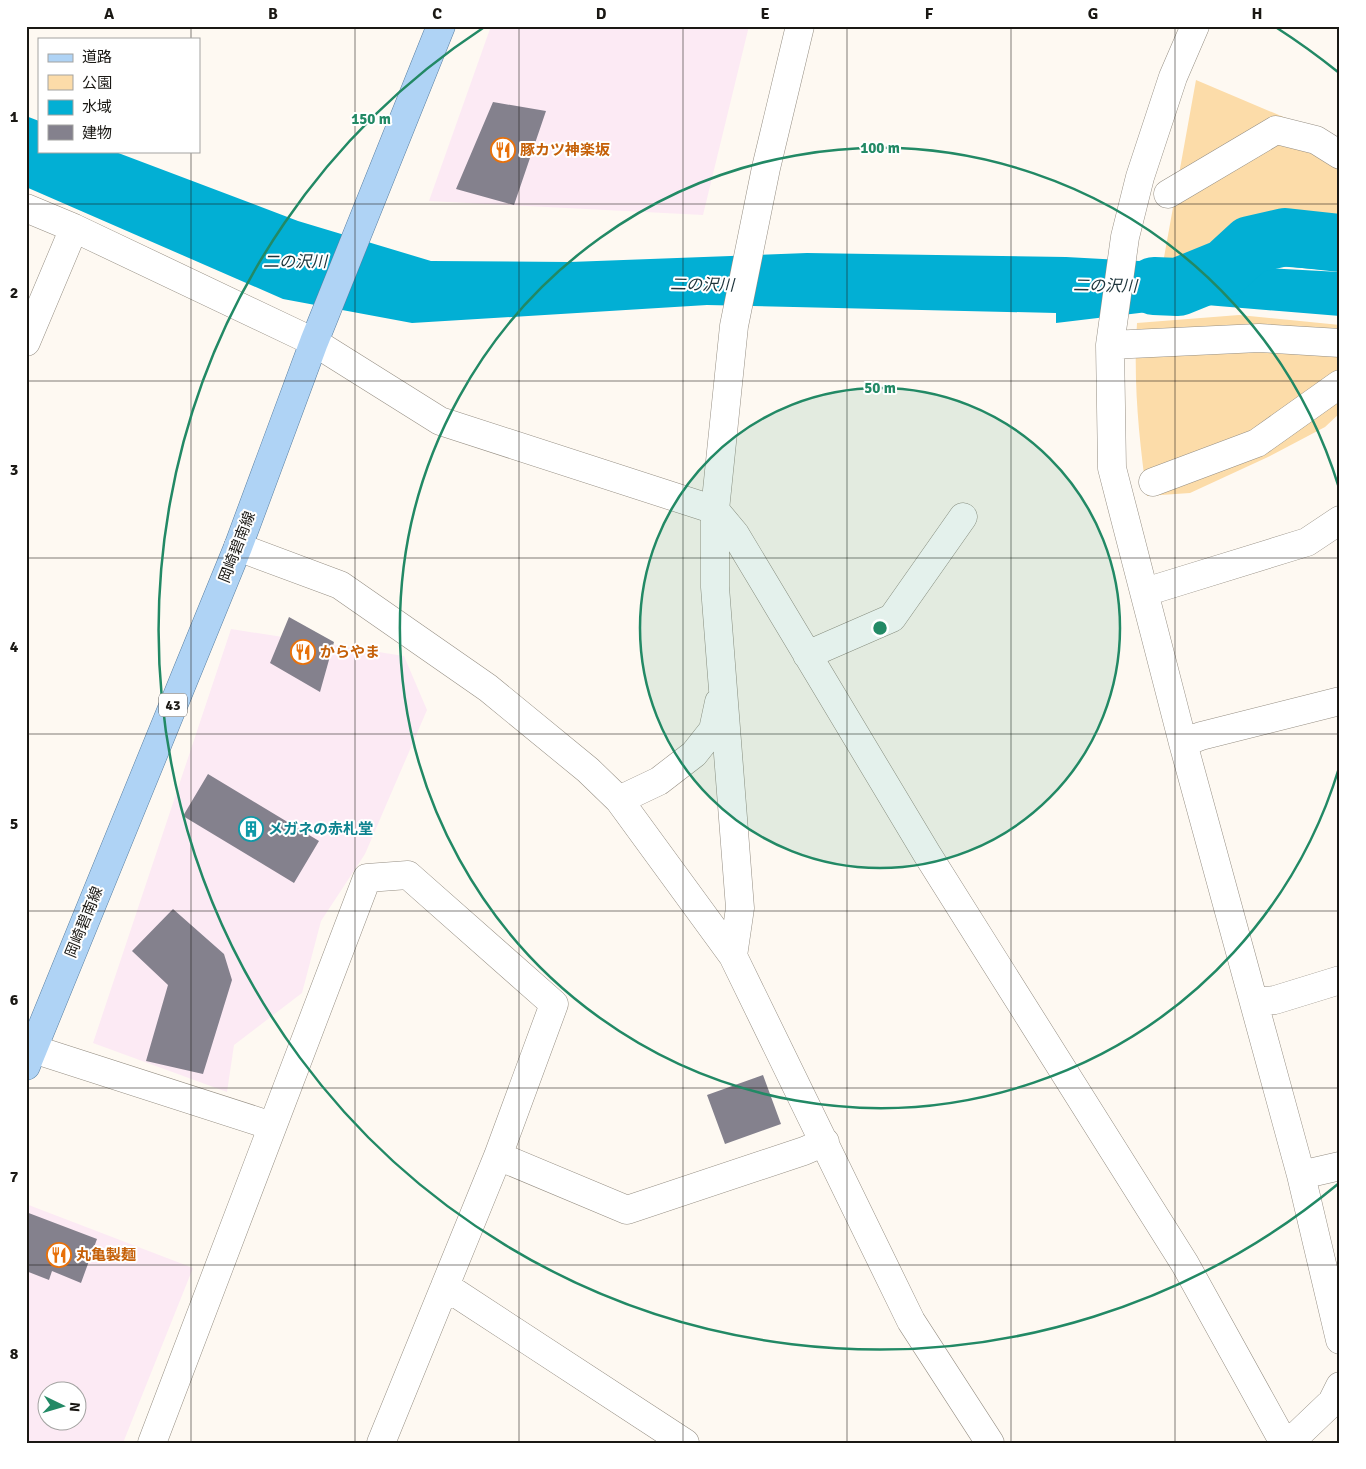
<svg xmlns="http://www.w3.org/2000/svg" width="1366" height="1469" viewBox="0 0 1366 1469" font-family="Signika,'Noto Sans JP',sans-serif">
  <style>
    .commercial { fill: #fceaf4; fill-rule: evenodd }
    .green { fill: #fcdca9 }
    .water { fill: #02afd4 }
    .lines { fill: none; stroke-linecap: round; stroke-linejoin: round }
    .river { stroke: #02afd4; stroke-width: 58 }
    .building { fill: #84818d }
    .minor-casing { stroke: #968f84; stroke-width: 29 }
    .major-casing { stroke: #587fa2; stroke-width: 29 }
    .minor { stroke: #fff; stroke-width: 28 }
    .major { stroke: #afd3f5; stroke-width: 28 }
    .grid { fill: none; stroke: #1a1814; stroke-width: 1; stroke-opacity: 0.55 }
    .ring { fill: none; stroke: #228965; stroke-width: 2.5 }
    .labels { text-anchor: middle; stroke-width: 4; stroke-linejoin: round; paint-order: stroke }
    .shield { fill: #fff; stroke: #5f5d5a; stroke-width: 1 }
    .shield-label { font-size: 14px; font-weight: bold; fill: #1a1814 }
    .food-label { font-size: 15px; font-weight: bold; fill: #c56008; stroke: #fff; text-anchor: start }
    .street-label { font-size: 15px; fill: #1a1814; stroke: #fff }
    .culture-label { font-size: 15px; font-weight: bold; fill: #0d838f; stroke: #fff; text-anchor: start }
    .water-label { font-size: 16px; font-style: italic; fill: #1c333a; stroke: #fff }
    .centre { fill: #228965; stroke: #fff; stroke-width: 2.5 }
    .ring-label { font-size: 15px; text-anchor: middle; font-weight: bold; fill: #228965; stroke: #fff; stroke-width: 4; stroke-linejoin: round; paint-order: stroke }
    .neatline { fill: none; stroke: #1a1814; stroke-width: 2 }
    .grid-label { font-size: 16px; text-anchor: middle; font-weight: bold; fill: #1a1814 }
  </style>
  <rect width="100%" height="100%" fill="#fef9f2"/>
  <!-- commercial -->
  <path class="commercial" d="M491,26H749L703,215L429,201Z
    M231,629L404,656L427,710L365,854L321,921L302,993L234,1045L227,1092L93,1043Z
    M26,1204L193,1268L123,1443H26ZM48,1392H78V1422H48Z"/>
  <!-- green -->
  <path class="green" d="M1196,80L1340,141V227L1299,215L1163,263Z
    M1239,315L1340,325V413L1325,427L1268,457L1190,493L1147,496C1139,439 1133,381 1137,323Z"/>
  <!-- water -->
  <path class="water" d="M26,116L39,121V151H113L298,221L431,261L570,262L807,253L1066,257L1340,272V316L1206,305L1056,323V313L707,305L412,323L283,299L26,187Z
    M1268,223L1340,240V271L1177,258Z"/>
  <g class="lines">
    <!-- river -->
    <path class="river" d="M1154,286L1178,287L1225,268L1250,245L1285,237L1340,243"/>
  </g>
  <!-- building -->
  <path class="building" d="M493,102L546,111L514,205L456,189Z
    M289,617L334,642L320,692L270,663Z
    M208,774L319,841L294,883L183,816Z
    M173,909L224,954L232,980L203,1074L146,1061L168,985L132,951Z
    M763,1075L781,1124L725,1144L707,1095Z
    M26,1212L97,1239L81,1283L52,1271L49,1280L26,1271Z"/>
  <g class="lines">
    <defs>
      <path id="minor" d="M1195,26L1173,77L1140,177L1125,237L1110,345L1112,468L1183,743L1301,1175L1340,1340
        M1168,194L1276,130L1316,140L1340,155
        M26,208L74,228L314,342L440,421L715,510L735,534L927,854L1185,1264L1284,1443
        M26,342L74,228
        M1110,345L1259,338L1340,343
        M1153,482L1257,443L1340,384
        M238,547L340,585L488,688L588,770L619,800L733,956L911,1321L990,1443
        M1145,592L1307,542L1340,520
        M807,655L892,618L963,517
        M1183,743L1201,736L1340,701
        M619,800L659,781L694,754L713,730L719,702
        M733,956L740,908L715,587V510L734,326L766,168L800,26
        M1254,1002L1275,1000L1340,980
        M33,1049L272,1126
        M498,1156L627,1210L804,1151L825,1142
        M1301,1175L1340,1166
        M445,1286L685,1443
        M152,1443L367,878L408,875L554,1004L498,1156L381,1443
        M1289,1443L1332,1402L1340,1386"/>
      <path id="major" d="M26,1066L238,547L314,342L441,26"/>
    </defs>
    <!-- minor casing -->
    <use href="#minor" class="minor-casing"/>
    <!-- major casing -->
    <use href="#major" class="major-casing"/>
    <!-- minor -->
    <use href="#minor" class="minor"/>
    <!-- major -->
    <use href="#major" class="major"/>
  </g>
  <!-- grid -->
  <path class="grid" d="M191,26V39M355,26V1443M519,26V1443M683,26V1443M847,26V1443M1011,26V1443M1175,26V1443M191,151V1443M26,204H1340M26,381H1340M26,558H1340M26,734H1340M26,911H1340M26,1088H1340M26,1265H1340"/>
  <!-- distance rings -->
  <circle cx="880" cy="628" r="240" fill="#228965" fill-opacity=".12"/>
  <g class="ring">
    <circle cx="880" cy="628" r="240"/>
    <path d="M1339 768A480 480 0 1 1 1339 488"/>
    <path d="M1338 1184A720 720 0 1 1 483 28M1277 28A720 720 0 0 1 1338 72"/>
  </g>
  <!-- icons -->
  <defs>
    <symbol id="restaurant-ring" viewBox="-11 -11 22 22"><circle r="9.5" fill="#fff" stroke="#e8710a" stroke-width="1.5"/><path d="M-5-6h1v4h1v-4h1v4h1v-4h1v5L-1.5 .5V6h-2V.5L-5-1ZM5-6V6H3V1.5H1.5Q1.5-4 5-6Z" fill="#e8710a"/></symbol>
    <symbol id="building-ring" viewBox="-11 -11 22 22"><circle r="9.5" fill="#fff" stroke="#0f9aa8" stroke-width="1.5"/><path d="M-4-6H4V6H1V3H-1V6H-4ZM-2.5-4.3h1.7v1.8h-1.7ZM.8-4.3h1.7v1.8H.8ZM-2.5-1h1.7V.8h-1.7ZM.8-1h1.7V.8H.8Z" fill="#0f9aa8"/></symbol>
  </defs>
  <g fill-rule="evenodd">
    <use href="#restaurant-ring" x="489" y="136" width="28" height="28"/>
    <use href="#restaurant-ring" x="289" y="638" width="28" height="28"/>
    <use href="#building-ring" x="237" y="815" width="28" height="28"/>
    <use href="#restaurant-ring" x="45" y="1241" width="28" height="28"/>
  </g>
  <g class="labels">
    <!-- shield labels -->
    <rect class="shield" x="159" y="693.5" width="28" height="23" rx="4"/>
    <g class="shield-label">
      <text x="173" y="710">43</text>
    </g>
    <!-- food labels -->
    <g class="food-label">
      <text x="520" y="155">豚カツ神楽坂</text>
      <text x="320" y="657">からやま</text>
      <text x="76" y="1260">丸亀製麺</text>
    </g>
    <!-- street labels -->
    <g class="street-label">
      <text transform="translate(237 547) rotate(-69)" y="5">岡崎碧南線</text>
      <text transform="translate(84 922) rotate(-68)" y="5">岡崎碧南線</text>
    </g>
    <!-- culture labels -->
    <g class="culture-label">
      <text x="268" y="834">メガネの赤札堂</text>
    </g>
    <!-- water labels -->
    <g class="water-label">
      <text x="295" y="267">二の沢川</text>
      <text transform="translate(702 284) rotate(1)" y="6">二の沢川</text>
      <text transform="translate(1105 285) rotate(1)" y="6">二の沢川</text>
    </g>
  </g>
  <circle cx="880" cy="628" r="8" class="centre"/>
  <g class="ring-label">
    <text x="371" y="124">150 m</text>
    <text x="880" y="153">100 m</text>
    <text x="880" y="393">50 m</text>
  </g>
  <!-- border -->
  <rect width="1366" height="1469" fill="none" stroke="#ffffff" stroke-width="55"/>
  <!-- legend -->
  <rect x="38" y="38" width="162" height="115" fill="#ffffff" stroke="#a3a3a1"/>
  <rect x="48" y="54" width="25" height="8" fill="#afd3f5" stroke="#a3a3a1"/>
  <text x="82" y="62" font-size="15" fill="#1a1814">道路</text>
  <rect x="48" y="75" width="25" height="15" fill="#fcdca9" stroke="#a3a3a1"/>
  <text x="82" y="88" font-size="15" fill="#1a1814">公園</text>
  <rect x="48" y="100" width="25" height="15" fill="#02afd4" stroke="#a3a3a1"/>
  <text x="82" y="112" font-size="15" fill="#1a1814">水域</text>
  <rect x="48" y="125" width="25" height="15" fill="#84818d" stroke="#a3a3a1"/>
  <text x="82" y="138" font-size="15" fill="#1a1814">建物</text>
  <!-- north arrow -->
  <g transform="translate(62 1406) rotate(95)"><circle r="24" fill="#ffffff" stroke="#a3a3a1"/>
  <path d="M0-4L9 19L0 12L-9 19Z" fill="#228965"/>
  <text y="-8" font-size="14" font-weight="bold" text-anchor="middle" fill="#1a1814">N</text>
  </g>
  <rect x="28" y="28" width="1310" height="1414" class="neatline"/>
  <g class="grid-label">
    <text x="109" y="19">A</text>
    <text x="273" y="19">B</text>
    <text x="437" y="19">C</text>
    <text x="601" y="19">D</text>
    <text x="765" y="19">E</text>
    <text x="929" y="19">F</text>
    <text x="1093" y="19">G</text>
    <text x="1257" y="19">H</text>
    <text x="14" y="122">1</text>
    <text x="14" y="298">2</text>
    <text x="14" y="475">3</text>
    <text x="14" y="652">4</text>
    <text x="14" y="829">5</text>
    <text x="14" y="1005">6</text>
    <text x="14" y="1182">7</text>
    <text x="14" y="1359">8</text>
  </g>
</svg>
